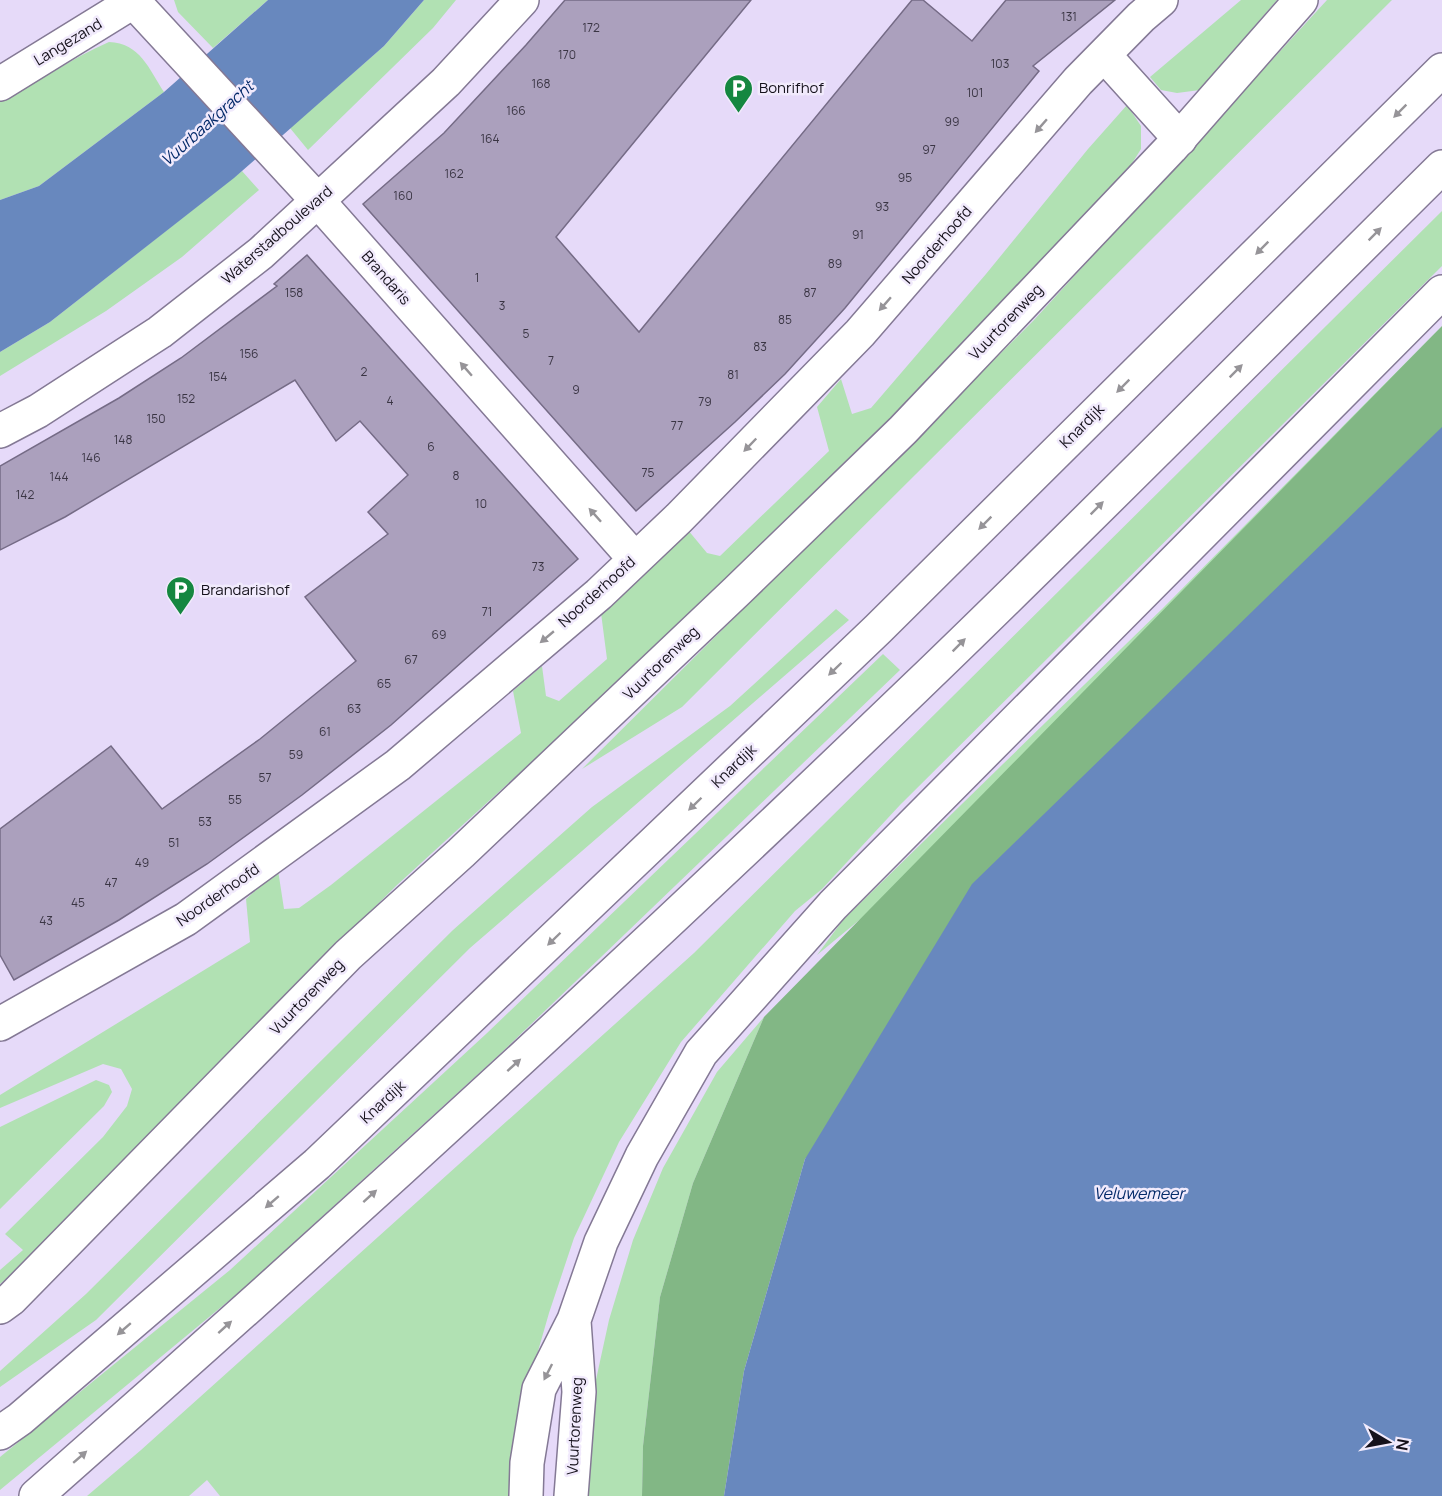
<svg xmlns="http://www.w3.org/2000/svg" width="1442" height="1496" viewBox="0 0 1442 1496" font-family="Manrope,sans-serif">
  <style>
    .green { fill: #b1e1b3 }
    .forest { fill: #82b785 }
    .water { fill: #6888be }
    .building { fill: #aba0bd; stroke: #756b86; stroke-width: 1.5 }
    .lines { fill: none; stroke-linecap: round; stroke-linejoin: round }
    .minor-casing { stroke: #847995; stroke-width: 36 }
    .tertiary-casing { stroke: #847995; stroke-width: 36 }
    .primary-casing { stroke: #847995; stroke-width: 36 }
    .minor { stroke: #fff; stroke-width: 33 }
    .tertiary { stroke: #fff; stroke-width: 33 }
    .primary { stroke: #fff; stroke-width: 33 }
    .oneway { fill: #969498 }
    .labels { text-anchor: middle; stroke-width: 5; stroke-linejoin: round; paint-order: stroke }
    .number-label { font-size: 12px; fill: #3a3544 }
    .street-label { font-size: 15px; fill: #15111b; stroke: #f1eafc }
    .poi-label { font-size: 15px; fill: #15111b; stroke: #f1eafc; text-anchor: start }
    .water-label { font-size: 16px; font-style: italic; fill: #032969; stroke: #f1eafc }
  </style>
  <rect width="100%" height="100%" fill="#e6daf9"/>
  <!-- green -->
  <path class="green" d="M174,0H268L213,48L178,12Z
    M424,0H456L433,28L308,150L290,128L384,46Z
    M1241,0H1277L1200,90L1177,93L1161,90L1150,77Z
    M1327,0H1392L682,707L582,769L1034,320Z
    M109,42C140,43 149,69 164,92L39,186L0,200V100C38,83 71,58 109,42Z
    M1127,105L1141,126V149L1126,173L866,447L583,715L397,885L219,1062L32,1257L0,1284V1270L23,1250L5,1234L103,1137L127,1106L132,1089L121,1069L103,1064L0,1108V1095L250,942L246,899L278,870L284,909L299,908L331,885L521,733L513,691L542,666L546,696L559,701L607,659L601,613L683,524L707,553L720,556L829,451L817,407L841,379L852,414L871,408L986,274L1088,149Z
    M242,171L259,190L182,257L106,311L0,376V352L50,322Z
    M1442,211V266L900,805L822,889L795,911L681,1042L619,1142L574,1238L549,1313L530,1379L517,1496H220L207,1480L189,1496H87L141,1450L694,953Z
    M1442,326L944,850L817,955L843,920L1163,608Z
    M836,609L849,620L470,948L96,1320L0,1387V1371L86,1294L453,930L592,807L730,706Z
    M883,654L900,670L499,1055L243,1289L0,1490V1457L230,1270L486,1034Z
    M764,1017L693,1183L660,1297L643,1446L642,1496H584L592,1398L609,1320L633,1240L663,1168L717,1072Z
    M96,1080L109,1085L112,1092L104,1106L0,1209V1127Z"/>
  <!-- forest -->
  <path class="forest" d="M1442,326V442L805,1159L744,1371L724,1496H642L643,1446L660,1297L693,1183L764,1017Z"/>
  <!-- water -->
  <path class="water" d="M268,0H424L384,46L234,178L50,322L0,352V200L39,186L164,92Z
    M1442,427V1496H724L744,1371L805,1159L972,884Z"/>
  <!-- building -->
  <path class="building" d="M565,0H751L556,237L639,332L912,0H923L972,41L1006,0H1115L1033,66L1039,71L845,308L785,374L735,422L636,511L363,204L444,133L526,45Z
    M307,255L578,559L391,725L302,795L207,864L119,920L14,980L0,955V829L111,746L162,809L260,739L356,661L305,597L388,534L368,512L408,475L360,421L336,441L295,380L65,517L0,550V466L119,398L181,358L277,286L274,284Z"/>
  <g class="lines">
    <defs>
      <path id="minor" d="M134,2L318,201L634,558
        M1105,56L1180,139
        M0,84L136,0
        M0,431L38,411L160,332L261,253L446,82L522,0
        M0,1024L186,919L398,765L599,594L679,518L860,333L1078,81L1141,17L1161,0"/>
      <path id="tertiary" d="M0,1307L11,1299L348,955L461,853L737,591L903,430L1171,148L1301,0
        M526,1496L527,1463L539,1389L574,1320L601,1242L642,1156L701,1053L833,905L1442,292
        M571,1496L579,1392L574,1321"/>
      <path id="primary" d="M0,1433L20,1419L317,1164L878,629L1442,70
        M36,1496C335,1233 629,963 916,687C1094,516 1267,340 1442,167"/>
    </defs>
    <!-- minor casing -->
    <use href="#minor" class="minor-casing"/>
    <!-- tertiary casing -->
    <use href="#tertiary" class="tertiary-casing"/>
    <!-- primary casing -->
    <use href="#primary" class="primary-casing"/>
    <!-- minor -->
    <use href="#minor" class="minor"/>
    <!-- tertiary -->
    <use href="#tertiary" class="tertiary"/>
    <!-- primary -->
    <use href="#primary" class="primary"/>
  </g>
  <!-- one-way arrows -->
  <defs><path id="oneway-solid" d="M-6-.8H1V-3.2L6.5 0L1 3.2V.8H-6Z" transform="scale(1.5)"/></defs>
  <g class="oneway">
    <use href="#oneway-solid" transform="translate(1400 111) rotate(135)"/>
    <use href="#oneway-solid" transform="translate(1041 126) rotate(131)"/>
    <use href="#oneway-solid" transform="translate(1375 234) rotate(-45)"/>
    <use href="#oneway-solid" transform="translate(1262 248) rotate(135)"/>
    <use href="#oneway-solid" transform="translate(885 304) rotate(131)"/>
    <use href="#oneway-solid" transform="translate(466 369) rotate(-131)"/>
    <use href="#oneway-solid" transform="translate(1236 371) rotate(-45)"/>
    <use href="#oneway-solid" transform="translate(1123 386) rotate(135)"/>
    <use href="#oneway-solid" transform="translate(750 445) rotate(134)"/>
    <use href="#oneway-solid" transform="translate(1097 508) rotate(-45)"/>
    <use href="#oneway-solid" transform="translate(595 515) rotate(-132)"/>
    <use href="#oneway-solid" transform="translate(985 523) rotate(135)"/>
    <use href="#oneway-solid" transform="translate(547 637) rotate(140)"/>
    <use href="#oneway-solid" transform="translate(959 645) rotate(-45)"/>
    <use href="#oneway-solid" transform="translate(835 669) rotate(136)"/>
    <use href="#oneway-solid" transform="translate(695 804) rotate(136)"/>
    <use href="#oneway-solid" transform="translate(554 939) rotate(136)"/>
    <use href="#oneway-solid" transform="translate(514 1065) rotate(-42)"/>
    <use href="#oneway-solid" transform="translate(370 1196) rotate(-42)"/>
    <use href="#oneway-solid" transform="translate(272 1202) rotate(139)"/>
    <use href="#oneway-solid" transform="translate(225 1327) rotate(-42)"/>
    <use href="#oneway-solid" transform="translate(124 1329) rotate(139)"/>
    <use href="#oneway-solid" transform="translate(548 1372) rotate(117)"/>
    <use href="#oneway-solid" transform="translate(80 1457) rotate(-41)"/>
  </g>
  <!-- icons -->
  <defs>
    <symbol id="parking-pin" viewBox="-11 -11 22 30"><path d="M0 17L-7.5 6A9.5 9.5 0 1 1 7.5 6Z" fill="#158740" stroke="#f1eafc"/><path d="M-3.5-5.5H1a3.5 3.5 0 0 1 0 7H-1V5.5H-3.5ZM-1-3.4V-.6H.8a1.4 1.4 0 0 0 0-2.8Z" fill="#fff"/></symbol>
  </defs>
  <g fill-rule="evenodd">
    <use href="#parking-pin" x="722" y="72" width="33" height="45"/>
    <use href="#parking-pin" x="164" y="574" width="33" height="45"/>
  </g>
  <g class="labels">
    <!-- number labels -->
    <g class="number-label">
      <text x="1069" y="21">131</text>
      <text x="591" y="32">172</text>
      <text x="567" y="59">170</text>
      <text x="1000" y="68">103</text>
      <text x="541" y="88">168</text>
      <text x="975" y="97">101</text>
      <text x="516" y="115">166</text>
      <text x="952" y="126">99</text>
      <text x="490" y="143">164</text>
      <text x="929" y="154">97</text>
      <text x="454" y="178">162</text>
      <text x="905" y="182">95</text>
      <text x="403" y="200">160</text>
      <text x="882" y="211">93</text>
      <text x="858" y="239">91</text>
      <text x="835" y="268">89</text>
      <text x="477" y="282">1</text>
      <text x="294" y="297">158</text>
      <text x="810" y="297">87</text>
      <text x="502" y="310">3</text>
      <text x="785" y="324">85</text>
      <text x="526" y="338">5</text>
      <text x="760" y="351">83</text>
      <text x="249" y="358">156</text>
      <text x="551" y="365">7</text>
      <text x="364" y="376">2</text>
      <text x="733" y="379">81</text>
      <text x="218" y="381">154</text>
      <text x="576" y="394">9</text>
      <text x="186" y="403">152</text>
      <text x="390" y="405">4</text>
      <text x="705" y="406">79</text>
      <text x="156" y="423">150</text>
      <text x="677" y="430">77</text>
      <text x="123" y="444">148</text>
      <text x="431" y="451">6</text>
      <text x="91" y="462">146</text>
      <text x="648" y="477">75</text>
      <text x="456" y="480">8</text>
      <text x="59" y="481">144</text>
      <text x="25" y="499">142</text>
      <text x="481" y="508">10</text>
      <text x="538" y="571">73</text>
      <text x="487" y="616">71</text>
      <text x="439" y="639">69</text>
      <text x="411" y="664">67</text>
      <text x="384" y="688">65</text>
      <text x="354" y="713">63</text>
      <text x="325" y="736">61</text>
      <text x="296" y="759">59</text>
      <text x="265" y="782">57</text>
      <text x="235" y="804">55</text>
      <text x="205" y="826">53</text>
      <text x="174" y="847">51</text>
      <text x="142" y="867">49</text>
      <text x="111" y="887">47</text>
      <text x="78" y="907">45</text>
      <text x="46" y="925">43</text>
    </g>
    <!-- street labels -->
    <g class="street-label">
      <text transform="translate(68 42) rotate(-31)" y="5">Langezand</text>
      <text transform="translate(277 235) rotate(-41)" y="5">Waterstadboulevard</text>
      <text transform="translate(937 245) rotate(-49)" y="5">Noorderhoofd</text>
      <text transform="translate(386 278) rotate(49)" y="5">Brandaris</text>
      <text transform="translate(1006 322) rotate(-46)" y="5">Vuurtorenweg</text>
      <text transform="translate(1082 426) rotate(-45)" y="5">Knardijk</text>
      <text transform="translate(597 592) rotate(-42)" y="5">Noorderhoofd</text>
      <text transform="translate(661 663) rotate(-44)" y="5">Vuurtorenweg</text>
      <text transform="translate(734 766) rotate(-44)" y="5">Knardijk</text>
      <text transform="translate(218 895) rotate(-35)" y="5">Noorderhoofd</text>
      <text transform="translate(307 997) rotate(-46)" y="5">Vuurtorenweg</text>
      <text transform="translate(383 1102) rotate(-43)" y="5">Knardijk</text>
      <text transform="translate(575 1426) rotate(-87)" y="5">Vuurtorenweg</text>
    </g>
    <!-- poi labels -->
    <g class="poi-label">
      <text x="759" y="93">Bonrifhof</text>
      <text x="201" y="595">Brandarishof</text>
    </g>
    <!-- water labels -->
    <g class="water-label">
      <text transform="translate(207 123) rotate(-42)" y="6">Vuurbaakgracht</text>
      <text x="1139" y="1199">Veluwemeer</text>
    </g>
  </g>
  <!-- north arrow -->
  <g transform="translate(1388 1442) rotate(100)" stroke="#f1eafc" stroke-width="4.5" paint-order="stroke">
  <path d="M0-4.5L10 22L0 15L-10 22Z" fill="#15111b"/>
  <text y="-9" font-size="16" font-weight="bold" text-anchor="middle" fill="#15111b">N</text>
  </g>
</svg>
